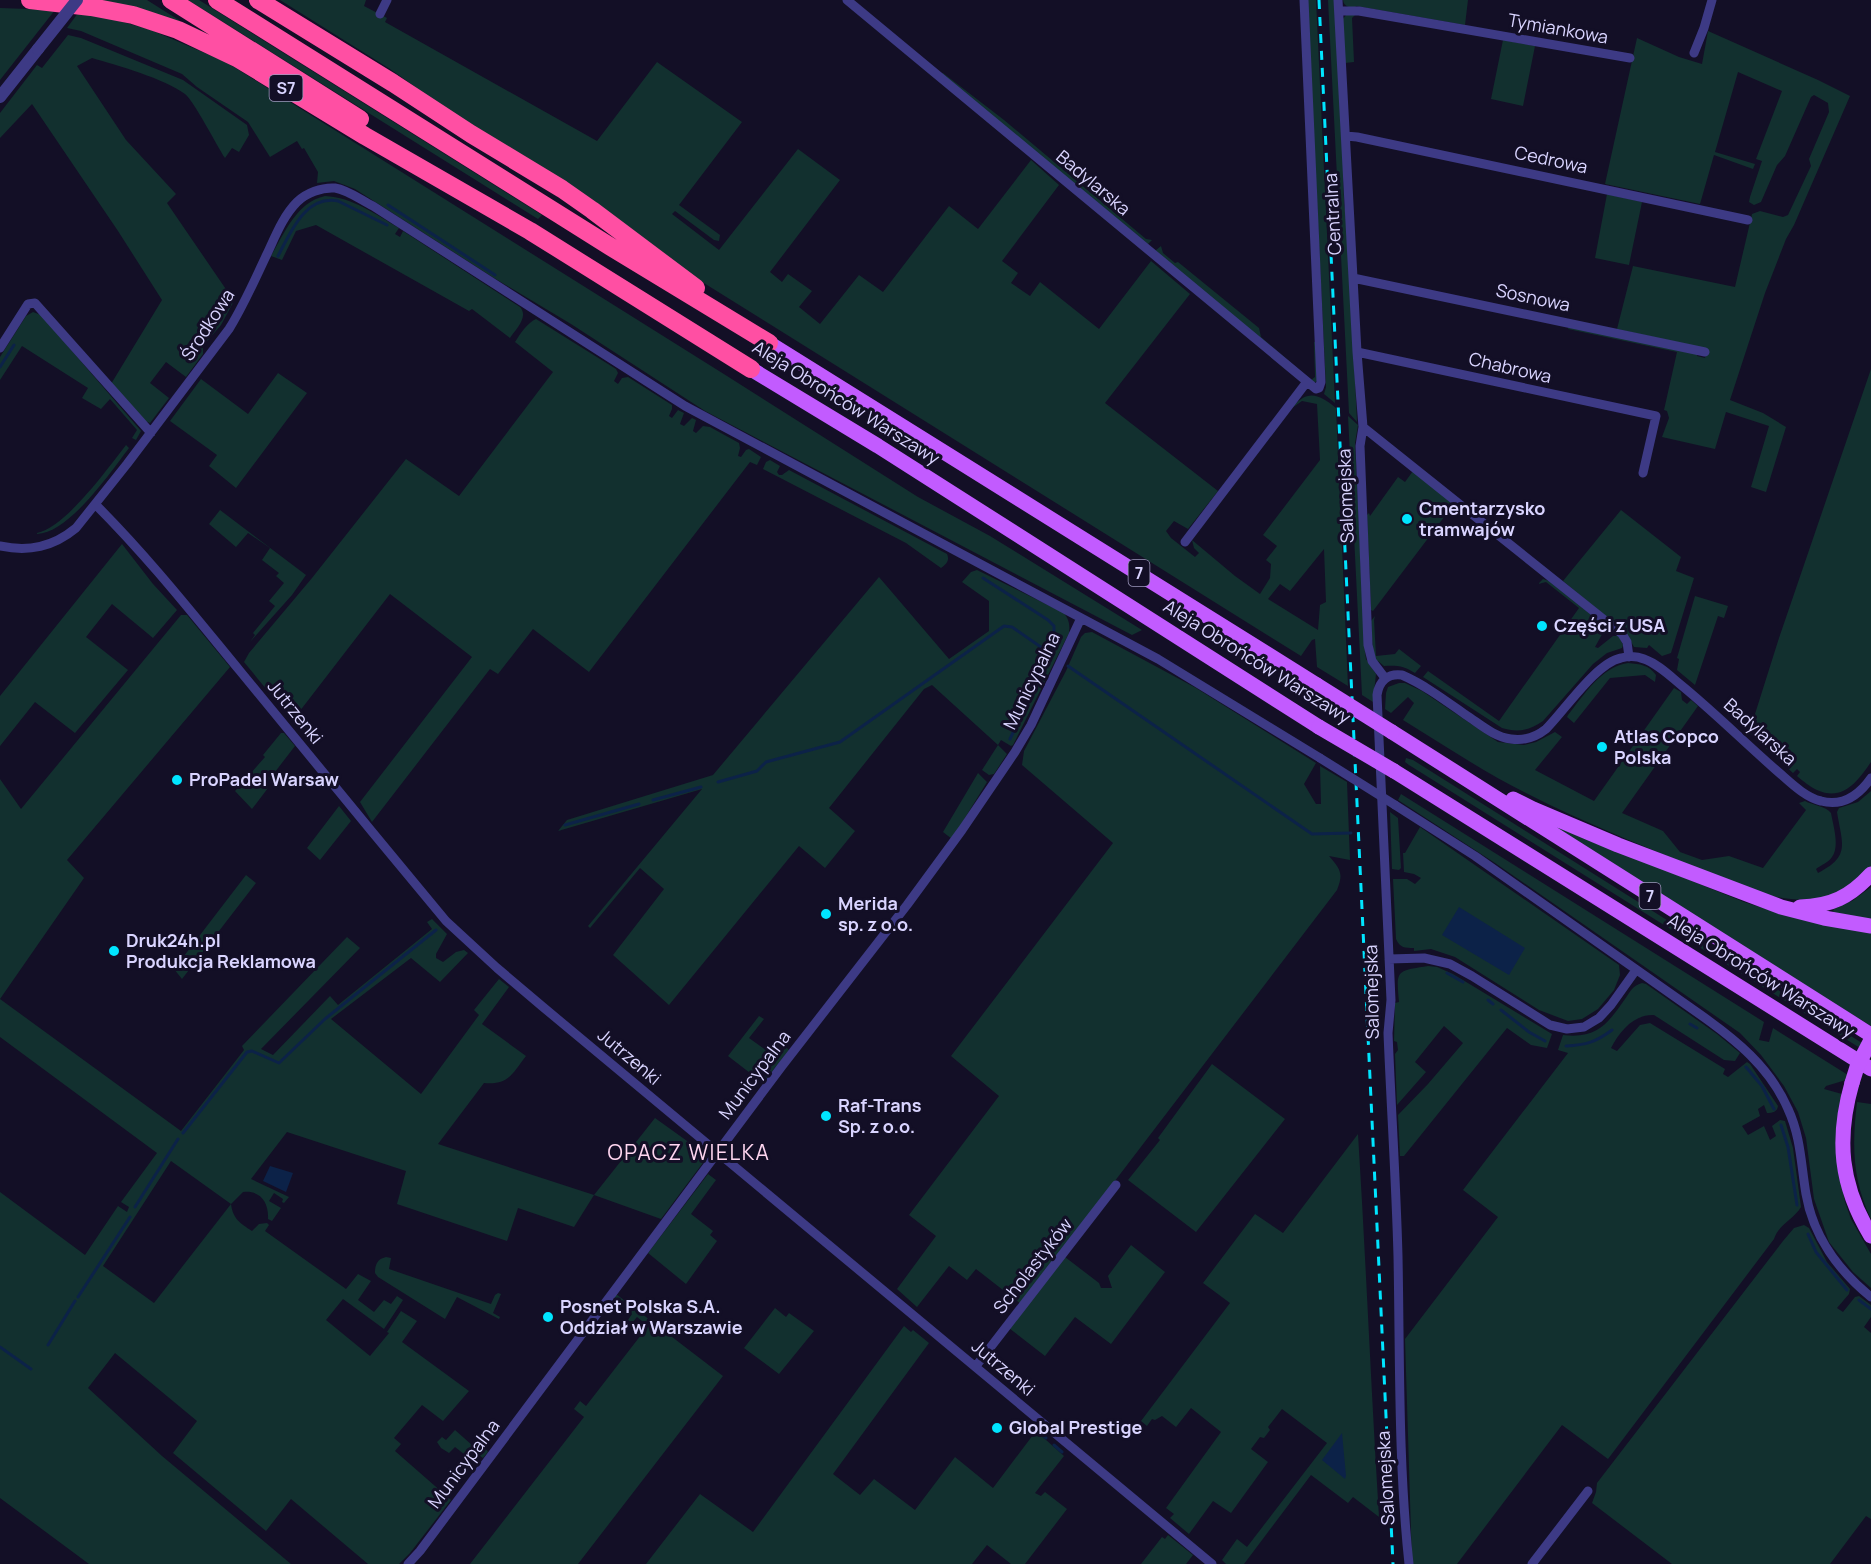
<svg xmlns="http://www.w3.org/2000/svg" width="1871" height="1564" viewBox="0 0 1871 1564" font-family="Manrope,sans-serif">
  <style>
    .green { fill: #12302f; fill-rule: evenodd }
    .water { fill: #0c2248 }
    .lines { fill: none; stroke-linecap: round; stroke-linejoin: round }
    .stream { stroke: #0c2248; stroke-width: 3 }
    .minor { stroke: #3d3a85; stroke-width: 9 }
    .tertiary { stroke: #3d3a85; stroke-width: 12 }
    .primary { stroke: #c25bff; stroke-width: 15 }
    .motorway { stroke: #ff4fa3; stroke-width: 18 }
    .rail { stroke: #00e5ff; stroke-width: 3; stroke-dasharray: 9 8; stroke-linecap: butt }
    .minor-bridge { stroke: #3d3a85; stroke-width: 9 }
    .tertiary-bridge { stroke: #3d3a85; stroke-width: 12 }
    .primary-bridge { stroke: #c25bff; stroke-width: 15 }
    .poi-dot { fill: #00e5ff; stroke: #130f26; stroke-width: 2 }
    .labels { text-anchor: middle; stroke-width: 6; stroke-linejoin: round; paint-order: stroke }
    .shield { fill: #130f26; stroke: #9e99be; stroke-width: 1.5 }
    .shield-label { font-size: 16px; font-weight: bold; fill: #d9d4ff }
    .street-label { font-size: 18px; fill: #d9d4ff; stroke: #130f26 }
    .poi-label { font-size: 18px; font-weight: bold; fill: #d9d4ff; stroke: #130f26; text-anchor: start }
    .quarter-label { font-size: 21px; letter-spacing: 1.5px; fill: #ffd6f0; stroke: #130f26 }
  </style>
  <rect width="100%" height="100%" fill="#130f26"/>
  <!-- green -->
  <path class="green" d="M97,0H147L185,24Z
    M188,0H199L542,215L538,219Z
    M280,0H366L364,6L387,18L385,22L597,141L657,62L742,122L679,205L720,235L719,241L714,240L675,211L672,214L719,250L798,149L840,180L770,272L782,282L788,274L812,291L799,307L820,324L859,275L883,292L949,206L978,229L1031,160L1059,185L1002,261L1018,273L1011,283L1030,296L1040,282L1099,329L1151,261L1190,294L1105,403L1218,491L1188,529L1174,521L1166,531L1171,538L1195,557L1199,553L1194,548L1192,540L1235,576L1260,594L1270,578L1271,564L1266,560L1277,546L1263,535L1320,460L1317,404L1302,401L1292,408C1307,389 1319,394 1336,408L1348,686L1317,667L1315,639L1312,640L1301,656L683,270L465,122L390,69ZM1324,549L1326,602L1320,605L1318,630L1268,599L1280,584L1290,591Z
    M1307,0H1316L1335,403L1324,394L1326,387Z
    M1328,0H1335L1344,162C1343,184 1343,206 1348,228L1357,422L1349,413Z
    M1343,0H1468L1465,25L1356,6L1355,8C1349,7 1344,7 1343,0Z
    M0,8L55,10L0,80Z
    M78,13L116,20L151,30L226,62L727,376L918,497L990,536L1142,630L1132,635L705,411L571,324L494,278L355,189L334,181L317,183L318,172L304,148L302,149L297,141L270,157L248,122L197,87L182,74L81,31L67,28Z
    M1346,15H1355L1352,18L1354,62L1345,63L1342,20Z
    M1708,31L1818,80L1850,96L1794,225L1786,239L1765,293L1730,400L1763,413L1786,427L1766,492L1751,487L1769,426L1726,412L1715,449L1662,437L1669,418L1667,411L1664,410L1677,352L1568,329L1569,326L1697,353V356L1705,358L1707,349L1617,329L1633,266L1735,287L1752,214L1760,211L1783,217L1788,215L1811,166L1809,159L1829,112L1828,103L1814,95L1811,97L1785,156L1777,165L1761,202L1754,205L1749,202L1750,197L1762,161L1756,159L1782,91L1738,72L1715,152L1755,164L1753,169L1714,155L1700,204L1605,184L1637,38L1679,57L1702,64Z
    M68,35L81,38L183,80L247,125L249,135L239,152L232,148L225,158C217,146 194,101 185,94C165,79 117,65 92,58L77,66L126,140L176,194L167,203L234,301L221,325L203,346V354L186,377L166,362L150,383L169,398L150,423L145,421L111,384L162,300L118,231L32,104L0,138V113L37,65L42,68Z
    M1503,40L1535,46L1523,106L1491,99Z
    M943,73L1004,120L1146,239L1152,240L1148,244L941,75Z
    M1607,194L1642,202L1629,265L1595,258Z
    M325,196C352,197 377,215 399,228L395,234L400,237L403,231L520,307C529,317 516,329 510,338L472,309L469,311L316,225L296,231L282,260L271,256C285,232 297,202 325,196Z
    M1161,246L1163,253L1175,263L1178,262L1259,328L1261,337L1311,380L1315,377L1314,342H1316L1317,381L1314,383L1155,251Z
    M33,312L41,315L141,431L136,440L132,438L137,430L110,399L101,409L82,398L88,388L22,346L0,380V357L26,316Z
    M536,319L616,369L618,373L614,381L618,384L622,378L628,377L672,405V409L669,416L672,418L678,410L684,413L680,424L684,426L692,418L696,420L693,431L696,433L703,426L710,427L739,443L740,448L738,456L741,457L746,450L749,449L761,457L757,465L750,462L589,672L533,629L498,674L490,669L372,822L360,802L472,657L390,594L296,716L290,718L244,662L249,653L312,578L406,459L459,496L553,372L515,342C520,334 527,323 536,319Z
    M1871,369V762C1858,781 1843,802 1817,790C1810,787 1803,781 1797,776L1800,772L1797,769L1793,773L1749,733L1779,638Z
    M278,373L307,393L236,488L209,466L217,455L170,421L201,379L248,414Z
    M1348,416L1358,425L1355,443L1365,652L1366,659L1376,674L1373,702L1362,695Z
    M126,445L129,448C110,473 69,533 37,534V533C66,527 108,468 126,445Z
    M770,460L780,466L777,472L779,475H782L789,470L947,554C950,561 946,564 941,568L906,543L763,469L766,462Z
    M1413,471L1454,504L1373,611L1371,610L1367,515L1369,513L1370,516L1398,477L1405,482Z
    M220,510L306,575L292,595L250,642L255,635L253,633L275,606L269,601L284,583L276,576L279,573L262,560L270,548L248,533L236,547L209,524Z
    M1621,510L1681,557L1676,571L1694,578L1671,653L1662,656L1649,645L1647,648L1634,647L1626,633L1563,581Z
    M122,544L153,584L177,610L153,638L112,604L86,637L128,670L75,733L35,702L0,746V696Z
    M977,570L1064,613C1069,620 1070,624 1069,633L1013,745L1011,746L1001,740L998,745L1007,754L994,774L989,775L982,770L998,745L932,685L924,689L829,808L855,831L825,868L799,846L669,1005L613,955L664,889L640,868L590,928L588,926L702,789L558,831L567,820L713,775L879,577L949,659L989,631V601L962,582L971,572Z
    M1543,579L1549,581L1604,625L1605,629L1595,647L1598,648L1613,636H1619L1623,645L1622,648L1607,653L1593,664L1543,721C1530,730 1518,733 1502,728L1423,677L1428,671L1499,721L1579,608L1546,582L1538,584Z
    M1695,596L1728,606L1724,618L1718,616L1695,685L1677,670L1679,659L1677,658Z
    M181,615H187L230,667L67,860L84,878L0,999L181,1131L244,1050L242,1046L347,937L360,948L261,1049L273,1055L330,996L338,1005L432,929L427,922L432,919L447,934L436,954V958L443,962L456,952L464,950L468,953L440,982L411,958L331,1019L421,1094L479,1015L474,1010L499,979L509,987L482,1024L526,1056C512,1074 509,1085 484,1083L438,1144L594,1195L655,1118L708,1156L661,1219L594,1195L574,1227L518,1208L507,1241L397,1204L406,1171L287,1132L251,1179L289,1197L284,1203L282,1202L283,1199L274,1193L269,1201L281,1208L272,1221L268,1219C269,1202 260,1190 243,1192L231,1204C233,1219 240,1223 252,1231L259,1224L267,1223L269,1225L265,1231L346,1289L358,1274L371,1281L358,1300L374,1312L384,1300L391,1304L397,1296L403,1300L384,1329L343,1299L326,1320L370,1356L389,1333L387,1332L401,1311L417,1321L402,1342L469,1391L443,1421L422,1405L394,1438L401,1444L395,1451L451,1500L410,1553L399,1564H368L291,1499L266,1531L173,1453L197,1421L115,1353L88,1388L162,1456L291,1564H89L0,1498V1192L85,1255L118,1206L127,1212L129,1207L121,1202L157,1153L0,1037V779L21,809ZM171,1161L231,1204L154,1303L103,1266Z
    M1375,616L1374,620L1376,656L1395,654L1399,649L1421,666L1415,673C1404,666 1397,665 1384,666L1378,661L1376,662L1373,656L1371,621Z
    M1092,632L1196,688L1316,763L1304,784L1316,804H1321L1320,766L1347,782L1350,860L1329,856C1340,869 1344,873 1337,890L1021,1304L976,1269L967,1280L949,1266L917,1307L897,1289L936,1236L909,1215L999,1096L951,1056L1113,843L1022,765L1024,751L1066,671L1081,637L1085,633Z
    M1628,663C1640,664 1649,665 1656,675L1655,682L1645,675L1610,678L1574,723L1567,717L1568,715C1584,695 1601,667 1628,663Z
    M1399,683H1405L1422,691L1498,742L1524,745L1536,742L1555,732L1562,737L1535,770L1594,801L1674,688L1681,692L1682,700L1687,704L1691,700L1698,706L1622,813L1663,831L1680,852L1702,860L1729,856L1763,868L1806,810L1799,803L1805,801C1812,805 1826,806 1831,813C1833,825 1840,846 1832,857C1829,862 1821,865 1816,869L1818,873C1851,856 1842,844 1837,812L1839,808L1858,802L1871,791V866C1863,875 1843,893 1831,896C1819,900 1803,900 1791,899C1760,897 1720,877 1691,866C1636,843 1581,821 1528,794C1485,773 1444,745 1403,720L1414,703L1408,697L1391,713L1385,709L1386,693L1388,687Z
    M281,733H284L295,746L265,785L268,788L252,809L235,791L265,757L263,755Z
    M1406,758L1413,760L1862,1043L1860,1048L1409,765L1405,762Z
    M978,773L987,782L952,839L943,832Z
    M1401,794L1764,1022L1759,1040L1769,1042L1773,1028L1848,1075L1846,1080L1826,1086L1824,1089L1842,1094L1840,1177L1845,1202L1851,1219L1871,1254V1288L1853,1272L1829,1242L1814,1199L1806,1138L1798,1112L1784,1086L1761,1055L1740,1033L1495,863L1398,800Z
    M339,806L351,821L320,860L307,848Z
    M1390,812L1398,818L1401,868L1399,870L1392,869Z
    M1556,826L1744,902L1782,914L1871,932V1026L1557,831L1555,829Z
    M1420,827L1619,965L1620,975L1614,990L1598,1009L1582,1019L1568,1021L1539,1010L1455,957L1431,949L1414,951V948C1405,948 1400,948 1396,939L1393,879H1407L1415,884L1421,878L1414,874L1404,872L1403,853H1405Z
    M246,875L256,883L182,979L174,969Z
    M1871,887V919L1834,913L1833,911L1834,909L1852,901Z
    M1428,966L1437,967L1453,974L1552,1034L1547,1048L1531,1045L1507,1028L1404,1156H1400L1398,1115L1428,1084L1463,1043L1444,1026L1415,1062L1426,1072L1397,1105L1395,1054L1398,1050L1397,1042L1394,1041L1395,1003L1399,1002C1396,970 1396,971 1428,966Z
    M1642,983L1646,984L1717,1034L1740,1053L1735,1061L1724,1060L1654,1015C1634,1014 1620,1031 1611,1048L1617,1051L1640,1025L1650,1023L1725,1069L1723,1074L1728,1077L1747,1062L1750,1064L1778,1106C1777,1112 1773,1113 1767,1113L1764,1105L1758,1109L1760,1116L1742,1126L1748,1135L1764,1126L1770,1140L1776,1136L1772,1126L1780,1120L1785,1121L1793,1148L1801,1207C1794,1219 1779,1224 1774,1239L1608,1459L1562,1425L1457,1564H1412L1405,1339L1498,1217L1463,1190L1568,1053L1558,1050L1563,1035C1596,1039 1607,1025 1625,999C1630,992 1632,986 1642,983Z
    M759,1016L764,1019L749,1038L777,1058L786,1047L789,1050L763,1083L728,1056Z
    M1212,1064L1285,1119L1196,1232L1128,1180L1160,1140L1158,1138Z
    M1857,1102L1871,1104V1219C1852,1179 1852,1145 1857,1102Z
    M1358,1134C1366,1262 1371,1389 1379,1517L1353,1497L1348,1503L1311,1475L1244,1564H1226L1222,1560L1237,1539L1247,1547L1327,1443L1282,1409L1268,1427L1270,1430L1264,1438L1260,1437L1251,1449L1268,1462L1231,1513L1213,1501L1189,1534L1170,1518L1174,1514L1166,1508L1221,1432L1191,1408L1176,1427L1162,1416L1155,1420L1152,1419L1147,1426L1141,1421L1230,1303L1203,1283L1255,1214L1283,1233Z
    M708,1174L716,1180L691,1214L713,1231L710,1235L717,1241L686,1284L648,1253Z
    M1804,1225L1809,1228L1827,1262L1850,1289L1849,1294L1837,1308L1843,1312L1855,1297L1859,1296L1871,1305V1317L1864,1327L1871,1333V1519L1866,1516L1830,1564H1672L1592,1503L1596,1492L1597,1483L1783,1241L1794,1228Z
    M1131,1245L1165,1272L1111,1344L1075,1317L1045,1356L1009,1328L1065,1257L1099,1283L1101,1288H1112L1108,1276Z
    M386,1257L391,1258L389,1269L491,1304L495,1295L498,1293L501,1294L493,1313L500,1317L499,1319L457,1297L445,1319L378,1277L375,1273C375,1265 377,1259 386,1257Z
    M616,1294L723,1376L578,1564H470L584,1417L574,1409L580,1401L586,1406L648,1326L637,1317L632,1323L628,1320L632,1314L621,1305L615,1313H610L607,1307Z
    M775,1308L786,1317L789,1313L814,1331L779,1374L744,1348Z
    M904,1326L911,1332L913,1330L929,1343L833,1474L860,1495L874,1479L915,1510L955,1457L993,1488L1036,1431L1064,1456L1035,1493L1041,1496L1045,1492L1067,1509L1025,1564H1011L987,1545L972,1564H646L700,1494L753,1532Z
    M455,1430L481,1453L485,1448L488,1452L483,1458L480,1456L473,1466L467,1461L469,1458L455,1447L449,1453L441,1448L437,1442L442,1437L446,1440Z
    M1168,1535L1193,1555L1186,1564H1141L1162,1537L1165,1539Z"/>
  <!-- water -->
  <path class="water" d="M1459,907L1525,948L1509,975L1442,935Z
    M270,1166L293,1173L286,1192L263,1181Z
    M1342,1433L1346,1476L1345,1479L1322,1460Z"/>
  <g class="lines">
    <!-- stream -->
    <path class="stream" d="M388,205L495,275
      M278,256C291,232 305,195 338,201L387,225
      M0,367L14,345
      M983,578L1048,620L1054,626V638L1032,693L1010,739
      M1068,666L1312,834L1351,833
      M718,782L757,771L766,762L840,742L1004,626L1012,627L1048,652
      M653,800L701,787
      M565,825L639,804
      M1447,973L1463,982
      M1488,1000L1493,1004
      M1501,1010L1529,1032L1545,1041
      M1690,1024L1697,1028
      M1566,1046C1586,1045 1596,1042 1612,1030
      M1746,1067L1762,1086L1774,1109
      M1781,1125L1788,1147L1797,1205
      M183,1133L247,1052L252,1051L279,1063L325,1019L436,930
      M135,1207L178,1139
      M1808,1234L1816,1252L1847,1290
      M78,1297L130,1217
      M1859,1300L1871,1309
      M48,1345L75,1301
      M0,1347L31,1369
      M1038,1431L1046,1438
      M1054,1445L1062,1452"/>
    <!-- minor -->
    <path class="minor" d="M847,0L1316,389L1319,388L1321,382L1304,0
      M1338,0L1357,352L1363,427L1360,446L1368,645L1372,661L1385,678
      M1339,11H1359L1630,58
      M380,14L387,0
      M1694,53L1704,28L1712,0
      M1346,136L1357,137L1748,220
      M1353,278L1705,352
      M0,348L28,304L35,303L151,433
      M1357,352L1656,416L1643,473
      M1363,427L1622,634L1627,642L1629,657
      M96,505C148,557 193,614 240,671C308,754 377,838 446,921L497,968L543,1007L1212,1564
      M1185,542L1306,383
      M0,546C29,552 53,547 76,528L127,464L229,329C244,305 255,279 267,254C275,237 283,216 297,202C306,193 322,187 335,188C348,190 361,200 373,206L685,406L1158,659L1320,758
      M1395,805L1475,856L1698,1013C1735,1039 1770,1067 1788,1109C1801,1137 1801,1165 1806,1194C1813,1236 1839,1271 1871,1297
      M1389,959L1424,958L1450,964L1472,976L1550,1025L1567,1029L1584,1027L1599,1018L1611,1005L1636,970
      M976,1366L1116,1185
      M408,1564L420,1551L782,1066L907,905L962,830L1015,752L1031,725L1081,618
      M1409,1564C1398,1462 1400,1358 1398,1256C1396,1181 1391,1107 1388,1033L1391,1000L1377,695C1379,681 1388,673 1402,675C1425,685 1446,701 1466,715C1480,724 1494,737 1511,739C1524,741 1536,737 1546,729C1565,710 1596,663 1621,658C1628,656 1637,656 1644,659C1658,664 1670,676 1681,685C1714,712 1744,742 1776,770C1789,781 1804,797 1821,801C1843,807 1859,795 1871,778
      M1532,1564L1588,1491"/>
    <!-- tertiary -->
    <path class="tertiary" d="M0,97L38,49"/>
    <!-- primary -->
    <path class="primary" d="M769,343L1317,685
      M751,369L878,446L1319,727
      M1392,732L1871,1035
      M1394,771L1871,1069
      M1513,799L1533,809L1618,845L1781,907L1824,918L1871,926
      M1800,907C1831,906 1850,897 1871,874
      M1852,1083C1836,1139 1840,1185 1871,1236"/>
    <!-- motorway -->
    <path class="motorway" d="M30,0L91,7L133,15L178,30L237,58L365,136L530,231L751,369
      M171,0L360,119
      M217,0L611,247L769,343
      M258,0L393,83L471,134L562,189L592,210L696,288"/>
    <!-- rail -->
    <path class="rail" d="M1319,0L1393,1564"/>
    <!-- minor-bridge -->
    <path class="minor-bridge" d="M1320,758L1395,805"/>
    <!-- tertiary-bridge -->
    <path class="tertiary-bridge" d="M38,49L77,0"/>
    <!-- primary-bridge -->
    <path class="primary-bridge" d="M1317,685L1392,732
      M1319,727L1394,771
      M1852,1083L1857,1067L1871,1040"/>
  </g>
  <!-- markers -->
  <g class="poi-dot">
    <circle cx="1407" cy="519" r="6"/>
    <circle cx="1542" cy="626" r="6"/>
    <circle cx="1602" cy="747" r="6"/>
    <circle cx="177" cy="780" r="6"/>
    <circle cx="826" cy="914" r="6"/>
    <circle cx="114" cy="951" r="6"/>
    <circle cx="826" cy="1116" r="6"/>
    <circle cx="548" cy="1317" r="6"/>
    <circle cx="997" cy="1428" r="6"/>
  </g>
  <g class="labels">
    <!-- shield labels -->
    <g class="shield">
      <rect x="269.5" y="75" width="33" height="26" rx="4.5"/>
      <rect x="1128.5" y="560" width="21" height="26" rx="4.5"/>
      <rect x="1639.5" y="883" width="21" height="26" rx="4.5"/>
    </g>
    <g class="shield-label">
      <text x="286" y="94">S7</text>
      <text x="1139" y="579">7</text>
      <text x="1650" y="902">7</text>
    </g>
    <!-- street labels -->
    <g class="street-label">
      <text transform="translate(1558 29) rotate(10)" y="6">Tymiankowa</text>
      <text transform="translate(1551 160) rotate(12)" y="6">Cedrowa</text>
      <text transform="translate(1093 183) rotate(40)" y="6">Badylarska</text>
      <text transform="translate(1333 214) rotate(-93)" y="6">Centralna</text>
      <text transform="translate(1533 298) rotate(12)" y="6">Sosnowa</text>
      <text transform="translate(208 325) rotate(-57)" y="6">Środkowa</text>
      <text transform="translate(1510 368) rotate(13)" y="6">Chabrowa</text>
      <text transform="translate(846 403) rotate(32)" y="6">Aleja Obrońców Warszawy</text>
      <text transform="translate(1346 496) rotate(-92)" y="6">Salomejska</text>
      <text transform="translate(1257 662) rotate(32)" y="6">Aleja Obrońców Warszawy</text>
      <text transform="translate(1032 681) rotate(-64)" y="6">Municypalna</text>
      <text transform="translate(295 712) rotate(51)" y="6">Jutrzenki</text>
      <text transform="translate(1760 732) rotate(42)" y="6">Badylarska</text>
      <text transform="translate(1761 976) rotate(32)" y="6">Aleja Obrońców Warszawy</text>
      <text transform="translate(1372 992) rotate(-91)" y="6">Salomejska</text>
      <text transform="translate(629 1057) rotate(40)" y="6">Jutrzenki</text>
      <text transform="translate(755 1075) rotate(-53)" y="6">Municypalna</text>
      <text transform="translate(1033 1266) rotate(-52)" y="6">Scholastyków</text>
      <text transform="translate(1003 1368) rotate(40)" y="6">Jutrzenki</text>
      <text transform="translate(464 1464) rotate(-53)" y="6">Municypalna</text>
      <text transform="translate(1386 1478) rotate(-93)" y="6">Salomejska</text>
    </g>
    <!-- poi labels -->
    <g class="poi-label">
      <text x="1419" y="515">Cmentarzysko<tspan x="1419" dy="21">tramwajów</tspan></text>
      <text x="1554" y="632">Części z USA</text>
      <text x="1614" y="743">Atlas Copco<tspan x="1614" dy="21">Polska</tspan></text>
      <text x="189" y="786">ProPadel Warsaw</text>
      <text x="838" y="910">Merida<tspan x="838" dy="21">sp. z o.o.</tspan></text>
      <text x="126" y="947">Druk24h.pl<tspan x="126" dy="21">Produkcja Reklamowa</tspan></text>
      <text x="838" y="1112">Raf-Trans<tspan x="838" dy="21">Sp. z o.o.</tspan></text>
      <text x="560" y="1313">Posnet Polska S.A.<tspan x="560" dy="21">Oddział w Warszawie</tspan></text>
      <text x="1009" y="1434">Global Prestige</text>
    </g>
    <!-- quarter labels -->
    <g class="quarter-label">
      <text x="689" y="1160">OPACZ WIELKA</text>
    </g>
  </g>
</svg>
